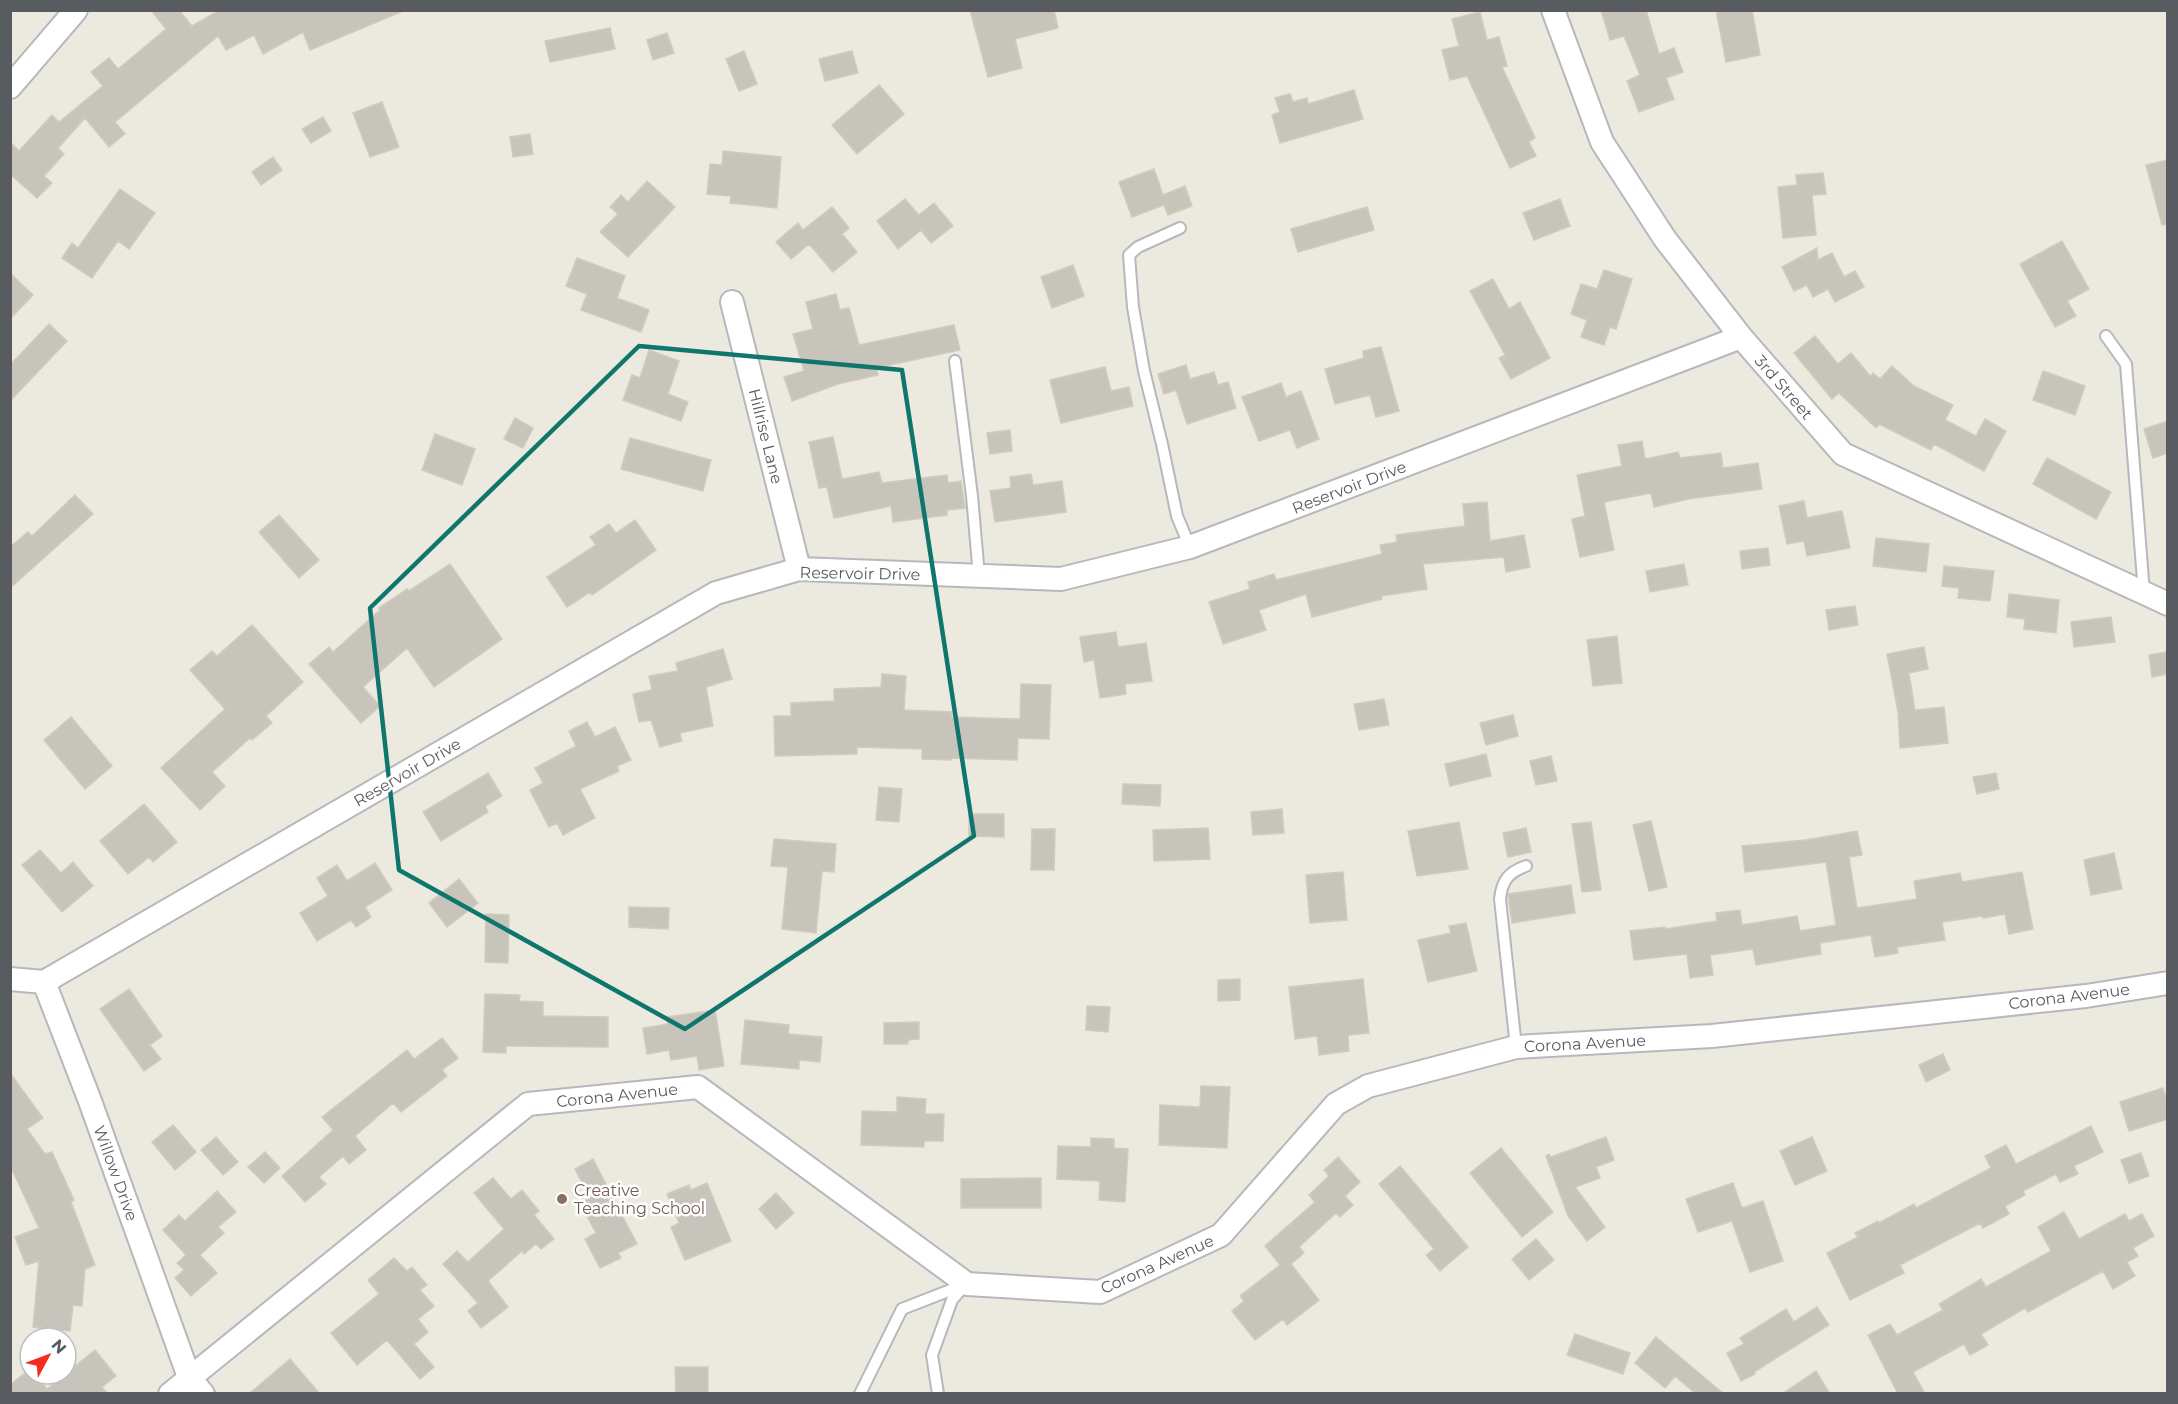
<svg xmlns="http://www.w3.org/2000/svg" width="2178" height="1404" viewBox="0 0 2178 1404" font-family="Montserrat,sans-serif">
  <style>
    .building { fill: #c7c4bc; stroke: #d1cbbd; stroke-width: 1.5 }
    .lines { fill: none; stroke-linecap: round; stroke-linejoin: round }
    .service-casing { stroke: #b5b8bd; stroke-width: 14 }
    .minor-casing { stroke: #b5b8bd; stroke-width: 26 }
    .service { stroke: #fff; stroke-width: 10 }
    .minor { stroke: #fff; stroke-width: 22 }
    .marked { fill: none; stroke: #0f766e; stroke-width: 4.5; stroke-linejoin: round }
    .education-dot { fill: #8d6e63; stroke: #fff; stroke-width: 2 }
    .labels { text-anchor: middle; stroke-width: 5; stroke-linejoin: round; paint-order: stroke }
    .street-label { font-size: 16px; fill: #585c61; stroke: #fff }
    .education-label { font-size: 16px; fill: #785e54; stroke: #fff; text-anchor: start }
  </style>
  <rect width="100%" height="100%" fill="#ece9df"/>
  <!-- building -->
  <path class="building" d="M151,10H179L192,26L220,10L403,11L310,50L303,32L263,54L254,35L226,50L218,36L115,122L125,134L109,147L85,118L58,148L64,154L44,176L52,183L37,198L10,174V142L19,151L52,115L59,122L103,86L91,72L109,58L118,69L166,29Z
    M970,10H1054L1058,28L1015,39L1022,68L988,77Z
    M1601,10H1646L1659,54L1674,48L1683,72L1666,78L1674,99L1639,112L1627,81L1640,75L1624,36L1610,40Z
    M1716,10H1752L1760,55L1726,62Z
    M1480,12L1487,40L1499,37L1507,66L1502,67L1535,138L1529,142L1536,156L1510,168L1467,76L1450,80L1442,50L1459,46L1452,19Z
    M610,28L615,49L550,62L545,41Z
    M667,33L674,53L653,60L647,40Z
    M744,51L757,84L739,91L726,59Z
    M852,51L858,73L825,81L819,59Z
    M879,85L904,114L857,154L832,125Z
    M1354,90L1363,119L1280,143L1272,115L1280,112L1275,98L1290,94L1293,102L1307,98L1308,104Z
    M382,102L399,147L370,157L353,113Z
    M323,117L331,131L311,143L302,129Z
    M530,134L533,154L513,157L510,137Z
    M723,151L781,157L777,208L730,203L731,196L707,194L710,164L722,165Z
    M273,157L282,170L261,185L252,172Z
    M2168,160V224L2162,225L2146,165Z
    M1154,169L1163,195L1185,186L1192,206L1168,215L1164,205L1132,217L1119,182Z
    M1823,173L1826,194L1812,195L1816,235L1783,238L1778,187L1797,185L1796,175Z
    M647,181L675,207L628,257L600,232L618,214L610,207L621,195L628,202Z
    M120,189L155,213L129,249L118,241L92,278L62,258L72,243L78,248Z
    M905,199L919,215L934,203L953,226L931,243L921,230L898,249L877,221Z
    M1560,199L1570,226L1534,240L1523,213Z
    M832,207L849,228L842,234L857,252L833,272L809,244L791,259L776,242L798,223L803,230Z
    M1367,207L1374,230L1298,252L1291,229Z
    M2062,241L2089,289L2067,301L2076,316L2055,327L2020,264Z
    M1817,248L1818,260L1832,253L1844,277L1855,271L1864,287L1835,302L1828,289L1813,297L1807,285L1794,291L1782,267Z
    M577,258L625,276L617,298L649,310L641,332L581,310L587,294L566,286Z
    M1073,265L1084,296L1052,308L1041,277Z
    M1604,270L1632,279L1616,329L1610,327L1604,345L1581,337L1587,320L1571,314L1581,284L1597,289Z
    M10,273L33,295L10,319Z
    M1493,279L1509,309L1520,302L1550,358L1511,379L1499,358L1505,355L1470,291Z
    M836,294L840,310L849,308L859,345L954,325L960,350L876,368L878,375L838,384L792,401L784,377L804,371L793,334L813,329L806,302Z
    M49,324L67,341L10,401V365Z
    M1815,336L1838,364L1851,353L1871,377L1873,373L1880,379L1892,366L1914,386L1953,405L1945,420L1976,436L1985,419L2006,431L1984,471L1934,444L1931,450L1879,424L1876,428L1839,393L1832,399L1794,353Z
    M1381,347L1399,411L1376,417L1370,395L1335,404L1325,369L1364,358L1363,351Z
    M649,350L679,361L668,394L688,402L681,421L623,400L632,375L640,378Z
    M1186,365L1190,379L1214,372L1218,385L1228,382L1236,408L1187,424L1176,390L1164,394L1158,374Z
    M1105,367L1111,391L1129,387L1133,406L1061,423L1050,380Z
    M2043,371L2085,386L2075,415L2033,400Z
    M1281,383L1286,397L1301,391L1319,439L1297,448L1290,430L1259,441L1242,397Z
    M515,418L533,428L523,448L504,439Z
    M2168,421V453L2153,458L2144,429Z
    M1010,430L1012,451L990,454L987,433Z
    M435,434L475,449L462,485L422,470Z
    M833,437L842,479L879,472L882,483L947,475L948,483L961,481L965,508L947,510V515L893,522L891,506L834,518L827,487L819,488L809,442Z
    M630,438L711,460L703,491L621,469Z
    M1642,441L1645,459L1678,452L1680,458L1721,453L1723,468L1758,463L1762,489L1688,499L1654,507L1651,493L1604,502L1614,550L1580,557L1572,519L1585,516L1577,475L1622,466L1618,445Z
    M2047,458L2111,492L2096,519L2033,484Z
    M1031,474L1033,485L1062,481L1066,512L995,522L990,491L1011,488L1010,477Z
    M75,495L93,514L10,588V547L28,532L32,536Z
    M1804,501L1807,518L1842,511L1850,548L1807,556L1804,541L1787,544L1779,506Z
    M1487,502L1490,541L1524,535L1530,567L1506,572L1504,557L1423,564L1427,589L1381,596L1382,599L1312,617L1306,594L1259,610L1266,630L1223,644L1209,602L1250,589L1248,582L1274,574L1276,580L1382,554L1380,545L1397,542L1396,535L1465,526L1463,504Z
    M279,515L319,560L299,578L259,532Z
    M635,520L656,550L592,595L590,592L567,607L547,577L596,545L590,537L609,524L616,533Z
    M1876,538L1929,544L1926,572L1873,566Z
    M1768,548L1770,565L1742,569L1740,551Z
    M450,564L502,639L434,687L407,648L363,687L380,706L361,723L309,664L329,647L333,652L380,610L379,608L407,589L409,591Z
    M1684,564L1688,585L1650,592L1646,571Z
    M1944,566L1994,571L1990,601L1958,598L1959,588L1942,586Z
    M2009,594L2059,600L2056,633L2024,629L2025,619L2007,617Z
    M1855,606L1858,625L1829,630L1826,610Z
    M2111,617L2115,642L2074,647L2071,622Z
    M252,625L303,682L266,716L272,723L252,740L250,738L212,772L225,786L200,810L161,768L225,709L190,670L212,651L217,656Z
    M1116,632L1118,647L1146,643L1152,681L1125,684L1126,694L1100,698L1094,660L1084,662L1080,637Z
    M1617,636L1622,683L1593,686L1587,640Z
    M1924,647L1928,669L1909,673L1915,710L1944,707L1948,743L1900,748L1898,712L1887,654Z
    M723,649L732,679L706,687L713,726L680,733L682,741L660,747L651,720L639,722L633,694L652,690L649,676L678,671L676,663Z
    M2168,652V674L2152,677L2149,655Z
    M882,674L906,676L904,710L952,712V717L1020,719L1021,684L1051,685L1049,739L1018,738L1017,760L951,758V760L922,759V749L857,747V754L775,756L774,716H791V703L834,701V689L881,687Z
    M1384,699L1389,725L1359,730L1354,704Z
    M1513,715L1518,736L1486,745L1480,723Z
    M71,717L112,766L85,789L44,740Z
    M587,722L595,737L615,727L631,760L617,766L619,771L580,789L595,818L563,835L557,823L549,827L530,790L543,783L535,768L576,746L569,731Z
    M1486,754L1491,776L1450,786L1445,764Z
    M1551,756L1557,781L1536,785L1530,761Z
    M488,773L502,796L485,806L488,812L441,841L423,812Z
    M1996,773L1999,789L1977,794L1973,777Z
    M1123,784L1161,785L1160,806L1122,804Z
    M879,787L902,789L899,822L876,820Z
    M144,804L177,842L153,862L149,857L128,874L100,841Z
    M1282,809L1284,833L1253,835L1251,812Z
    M969,814H1004V837L969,836Z
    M1651,821L1667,887L1649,891L1633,825Z
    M1459,822L1468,869L1417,876L1408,831Z
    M1591,822L1601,890L1582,892L1572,824Z
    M1208,828L1210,859L1154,861L1153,830Z
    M1526,828L1531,852L1508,857L1503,833Z
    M1032,829H1055L1054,870H1031Z
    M1857,831L1862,855L1849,857L1857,908L1917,899L1914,881L1960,873L1962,882L2022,872L2033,929L2009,934L2005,914L1983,918V916L1942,922L1945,940L1897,947L1898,953L1875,957L1871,935L1820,943L1821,954L1756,965L1753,949L1710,955L1713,975L1690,978L1687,954L1634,960L1630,931L1665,927V929L1717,921L1716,913L1740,910L1742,925L1797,916L1800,931L1836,925L1826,862L1745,872L1742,846L1806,840Z
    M774,839L836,844L834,872L822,871L816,933L782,929L788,867L771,866Z
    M40,850L61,873L73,862L93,886L62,912L22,865Z
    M2114,853L2122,889L2091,895L2084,860Z
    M375,863L392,890L365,907L371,917L356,927L351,920L317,941L300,913L328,896L317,878L337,865L347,881Z
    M1343,872L1347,920L1310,923L1306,875Z
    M459,879L478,903L447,927L429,903Z
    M1571,885L1575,913L1512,923L1508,894Z
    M629,907L669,908L668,929L629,927Z
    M486,914L509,915L508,963L485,962Z
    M1466,923L1477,971L1428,982L1418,940L1451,933L1449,926Z
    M1240,979V1000L1218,1001V980Z
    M1363,979L1369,1033L1348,1035L1349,1051L1319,1055L1317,1036L1295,1039L1289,987Z
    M129,989L162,1036L150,1045L161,1059L144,1071L100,1009Z
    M485,994L520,995L519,1001L543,1002V1016L608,1017V1047L506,1046V1053L483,1052Z
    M1087,1006L1110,1007L1108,1032L1086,1030Z
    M715,1010L724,1066L699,1070L697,1056L671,1060L669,1050L647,1054L643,1028L668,1024L667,1017Z
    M745,1020L789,1025L788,1034L822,1037L820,1062L799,1060V1069L741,1064Z
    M919,1022V1039L908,1040V1044H884V1023Z
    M442,1038L458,1058L442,1070L447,1076L401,1112L393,1103L355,1136L366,1150L349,1164L343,1156L319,1177L326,1184L305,1202L282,1176L333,1130L322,1117L407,1050L414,1059Z
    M1943,1054L1950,1070L1926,1082L1919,1065Z
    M10,1073L43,1118L27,1129L45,1154L52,1152L74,1200L71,1202L95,1265L85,1269L82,1306L73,1305L70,1331L33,1327L39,1261L26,1265L15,1237L39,1228L10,1165Z
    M1201,1086L1230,1087L1227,1148L1159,1145L1160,1105L1200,1107Z
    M2163,1088L2168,1104V1119L2129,1131L2120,1102Z
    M897,1097L926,1099L925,1114H944L943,1141H924V1147L861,1145L862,1111L897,1112Z
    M173,1125L196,1152L175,1170L152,1142Z
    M2091,1126L2103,1152L2074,1166L2078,1174L2060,1182L2056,1174L2023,1191L2025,1195L2005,1206L2009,1214L1983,1228L1980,1223L1900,1265L1904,1273L1850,1300L1827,1253L1858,1237L1855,1233L1878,1221L1879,1223L1914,1204L1916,1208L1991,1168L1985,1156L2006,1145L2016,1164Z
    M216,1137L238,1162L223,1175L201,1150Z
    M1606,1137L1614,1160L1596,1167L1600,1178L1575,1187L1605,1227L1587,1241L1568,1216L1546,1156L1549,1154L1551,1157Z
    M1812,1137L1827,1171L1795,1185L1780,1151Z
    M1091,1138L1114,1139V1148L1128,1149L1125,1202L1099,1200L1100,1181L1057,1179L1058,1146L1091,1147Z
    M1501,1148L1553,1212L1522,1237L1470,1173Z
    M265,1152L280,1168L264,1183L248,1167Z
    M2141,1153L2149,1176L2129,1183L2121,1160Z
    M1338,1157L1360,1182L1345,1196L1353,1205L1340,1217L1336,1213L1299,1247L1304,1253L1291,1264L1319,1300L1287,1325L1283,1319L1255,1340L1232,1311L1244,1301L1240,1296L1280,1265L1265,1246L1315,1202L1309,1195L1329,1176L1324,1170Z
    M593,1159L637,1244L618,1253L621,1258L600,1268L585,1239L596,1233L580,1203L590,1198L575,1169Z
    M1400,1166L1468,1247L1440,1271L1426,1255L1434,1249L1379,1184Z
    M493,1178L511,1199L522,1190L539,1211L534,1215L554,1239L541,1249L536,1244L524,1254L522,1251L488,1281L508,1307L481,1328L468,1311L478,1303L443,1264L457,1251L468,1262L504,1229L474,1193Z
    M1041,1178V1208H961V1179Z
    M707,1183L731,1241L685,1260L671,1227L679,1223L667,1194L689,1185L691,1190Z
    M1733,1183L1742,1208L1763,1201L1783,1261L1750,1272L1732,1221L1698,1232L1686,1199Z
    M217,1191L236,1212L218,1227L224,1233L200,1255L217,1273L191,1296L175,1278L184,1270L177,1263L186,1255L163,1230L179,1215L185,1221Z
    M776,1193L794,1213L776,1229L759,1209Z
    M2064,1212L2079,1239L2125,1214L2129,1221L2142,1214L2154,1236L2133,1248L2138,1256L2127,1262L2135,1276L2113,1289L2103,1271L2028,1312L2025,1308L1981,1334L1988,1345L1970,1355L1964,1344L1913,1372L1925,1394H1898L1868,1335L1890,1324L1897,1335L1943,1310L1939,1304L1981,1279L1986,1287L2051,1251L2038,1227Z
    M1536,1239L1554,1260L1529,1280L1512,1259Z
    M394,1258L407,1271L412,1267L427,1285L420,1290L434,1306L418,1319L428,1332L414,1344L434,1367L420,1379L387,1340L357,1365L331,1333L379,1294L368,1280Z
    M1817,1307L1829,1325L1754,1372L1755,1374L1741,1381L1727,1353L1744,1344L1740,1338L1786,1309L1794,1322Z
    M1575,1334L1630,1353L1623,1374L1567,1355Z
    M1656,1337L1724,1394H1696L1675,1376L1665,1388L1635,1363Z
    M95,1350L116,1376L102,1387L108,1394H10V1385L30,1369V1374H35L47,1389Z
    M290,1359L320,1394H249Z
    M675,1367H708V1394H676Z
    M1816,1371L1830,1394H1782Z"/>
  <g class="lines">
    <defs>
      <path id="service" d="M1180,228L1138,247L1129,255L1133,307L1144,371L1162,444L1177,516L1190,547
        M2106,336L2126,364L2144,593
        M955,361L972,496L979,576
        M1516,1047L1500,899C1502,880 1509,872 1526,866
        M860,1394L902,1309L966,1284
        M938,1394L932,1355L952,1300L964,1286"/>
      <path id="minor" d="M1553,10L1602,142L1665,239L1741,337L1843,454L2168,604
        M10,87L76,10
        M732,302L799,569
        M10,979L44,982
        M44,982L716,593L799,569L1061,579L1190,547L1741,337
        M44,982L90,1101L189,1377L203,1394
        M170,1394L528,1104L698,1087L967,1284L1100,1292L1221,1235L1336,1104L1368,1086L1516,1047L1712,1036L2086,996L2168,983"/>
    </defs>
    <!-- service casing -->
    <use href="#service" class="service-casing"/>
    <!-- minor casing -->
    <use href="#minor" class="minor-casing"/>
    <!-- service -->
    <use href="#service" class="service"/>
    <!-- minor -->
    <use href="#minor" class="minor"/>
  </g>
  <!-- marked area -->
  <path class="marked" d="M639,346L902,370L974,836L685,1029L399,870L370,608Z"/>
  <!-- markers -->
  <circle class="education-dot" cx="562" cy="1199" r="6"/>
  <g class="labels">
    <!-- street labels -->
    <g class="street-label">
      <text transform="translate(1784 387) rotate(49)" y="6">3rd Street</text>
      <text transform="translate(766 436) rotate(76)" y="6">Hillrise Lane</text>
      <text transform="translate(1349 487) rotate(-21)" y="6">Reservoir Drive</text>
      <text transform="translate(860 573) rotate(1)" y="6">Reservoir Drive</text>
      <text transform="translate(407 772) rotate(-30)" y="6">Reservoir Drive</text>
      <text transform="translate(2069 996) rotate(-7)" y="6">Corona Avenue</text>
      <text transform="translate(1585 1043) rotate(-3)" y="6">Corona Avenue</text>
      <text transform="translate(617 1095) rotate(-6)" y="6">Corona Avenue</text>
      <text transform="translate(116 1173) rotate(70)" y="6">Willow Drive</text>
      <text transform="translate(1157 1264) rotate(-24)" y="6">Corona Avenue</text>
    </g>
    <!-- education labels -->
    <g class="education-label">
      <text x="574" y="1196">Creative<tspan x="574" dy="18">Teaching School</tspan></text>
    </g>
  </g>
  <!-- border -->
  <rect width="2178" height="1404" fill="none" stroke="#585c61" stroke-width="24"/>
  <!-- north arrow -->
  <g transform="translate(48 1356) rotate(49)"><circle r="28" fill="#ffffff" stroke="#bcbec0" stroke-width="1.5"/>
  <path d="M0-4.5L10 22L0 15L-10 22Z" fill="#f32c1e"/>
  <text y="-9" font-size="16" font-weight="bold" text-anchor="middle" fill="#585c61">N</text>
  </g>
</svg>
